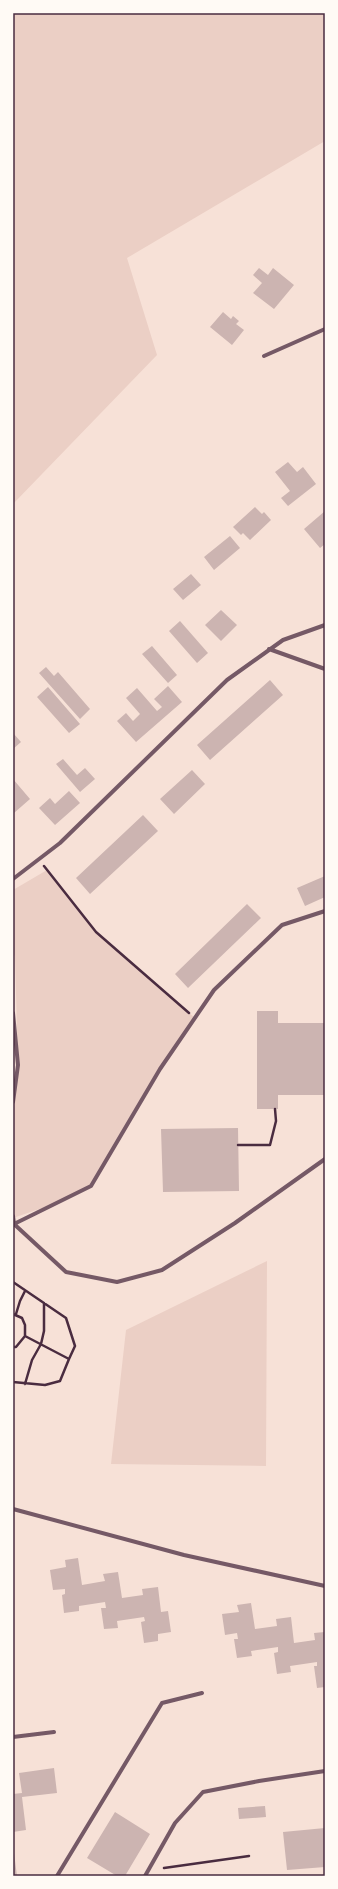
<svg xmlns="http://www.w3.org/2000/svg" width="338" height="1889" viewBox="0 0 338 1889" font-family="Jost,sans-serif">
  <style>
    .green { fill: #ebcfc5 }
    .building { fill: #ccb4b1 }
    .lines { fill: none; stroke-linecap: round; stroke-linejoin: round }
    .path { stroke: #4a2c40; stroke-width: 2.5 }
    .minor { stroke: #755966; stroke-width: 4 }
    .neatline { fill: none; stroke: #4a2c40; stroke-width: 1.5 }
  </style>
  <rect width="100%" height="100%" fill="#f7e1d7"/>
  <!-- green -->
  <path class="green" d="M13,13H325V141L127,258L157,355L13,504Z
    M47,870L96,932L195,1018L160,1069L91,1186L57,1203L13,1218V1102L18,1065L15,957L13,952V890Z
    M267,1261L266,1466L111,1464L126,1330Z"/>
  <!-- building -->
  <path class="building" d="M259,268L268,275L273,268L294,285L274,309L253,293L262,283L253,275Z
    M223,312L231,319L233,316L239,321L236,324L244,330L232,345L210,327Z
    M288,462L297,472L303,467L316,484L288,506L281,498L290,491L275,472Z
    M255,507L262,514L264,512L271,520L250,540L243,533L241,535L233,527Z
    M325,511V544L320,548L304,529Z
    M230,536L240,548L214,570L204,557Z
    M191,574L201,585L183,600L173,589Z
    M221,610L237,625L221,641L205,625Z
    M180,621L208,653L197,663L169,631Z
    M152,646L177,675L168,683L142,654Z
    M46,667L54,676L58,672L90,709L80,719L39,673Z
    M270,680L283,695L210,760L197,745Z
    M168,686L182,702L136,742L117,721L126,713L133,721L140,714L126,698L137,688L157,711L162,707L154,699Z
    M48,687L80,724L69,733L37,697Z
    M13,733L21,742L13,749Z
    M63,759L77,775L85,768L95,779L80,792L56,764Z
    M192,770L205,784L174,814L160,799Z
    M13,779L30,799L14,813L13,812Z
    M69,791L80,803L55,825L39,808L50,798L55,804Z
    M143,815L158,831L90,894L76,878Z
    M325,876V897L305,906L297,888Z
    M247,904L261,918L188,988L175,974Z
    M257,1011H278V1023H325V1095H278V1109H257Z
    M238,1128L239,1191L163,1192L161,1129Z
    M78,1558L82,1585L105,1581L103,1574L118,1572L122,1598L143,1595L142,1589L158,1587L161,1612L168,1611L171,1632L158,1634V1641L144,1643L141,1622L145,1621L144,1617L117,1621L118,1628L104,1629L101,1608H106L105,1602L79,1606V1611L64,1613L62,1595L65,1594V1589L53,1590L50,1570L66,1567L65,1560Z
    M251,1603L255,1629L277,1626L276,1619L291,1617L294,1643L315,1640L314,1633L325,1632V1687L317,1688L314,1666H317V1662L290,1666L291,1672L277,1674L274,1653L278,1652V1647L251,1651L252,1656L237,1658L234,1639H238L237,1633L225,1635L222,1614L239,1612L237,1605Z
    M54,1768L57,1793L22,1797L26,1830L13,1832V1794L22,1793L19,1773Z
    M265,1806L266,1817L239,1819L238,1808Z
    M115,1812L150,1834L125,1876H117L87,1858Z
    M325,1828V1867L287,1870L283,1832Z
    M13,1853H14L17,1876H13Z"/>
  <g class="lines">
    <!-- path -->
    <path class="path" d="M44,866L96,932L189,1013
      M238,1145H270L276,1121L275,1109
      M13,1282L66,1318L75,1346L69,1359L25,1336
      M13,1314L22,1318L25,1325V1336L16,1347H13
      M16,1314L20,1301L25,1291
      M13,1382L45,1385L60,1381L69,1359
      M25,1384L32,1360L41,1344L44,1331V1303
      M164,1868L249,1856"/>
    <!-- minor -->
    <path class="minor" d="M264,356L325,329
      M269,649L325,669
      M13,879L60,843L227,680L283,640L325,625
      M13,1013L18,1065L13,1102
      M13,1216L14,1224L66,1272L117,1282L162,1270L235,1223L325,1159
      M14,1224L91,1186L160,1069L214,990L282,925L325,911
      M13,1509L184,1555L325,1586
      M13,1737L54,1732
      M57,1876L162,1703L202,1693
      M145,1876L175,1823L203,1792L259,1781L325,1771"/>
  </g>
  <!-- border -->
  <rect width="338" height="1889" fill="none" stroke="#fffaf5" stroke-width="28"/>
  <rect x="14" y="14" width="310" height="1861" class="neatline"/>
</svg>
